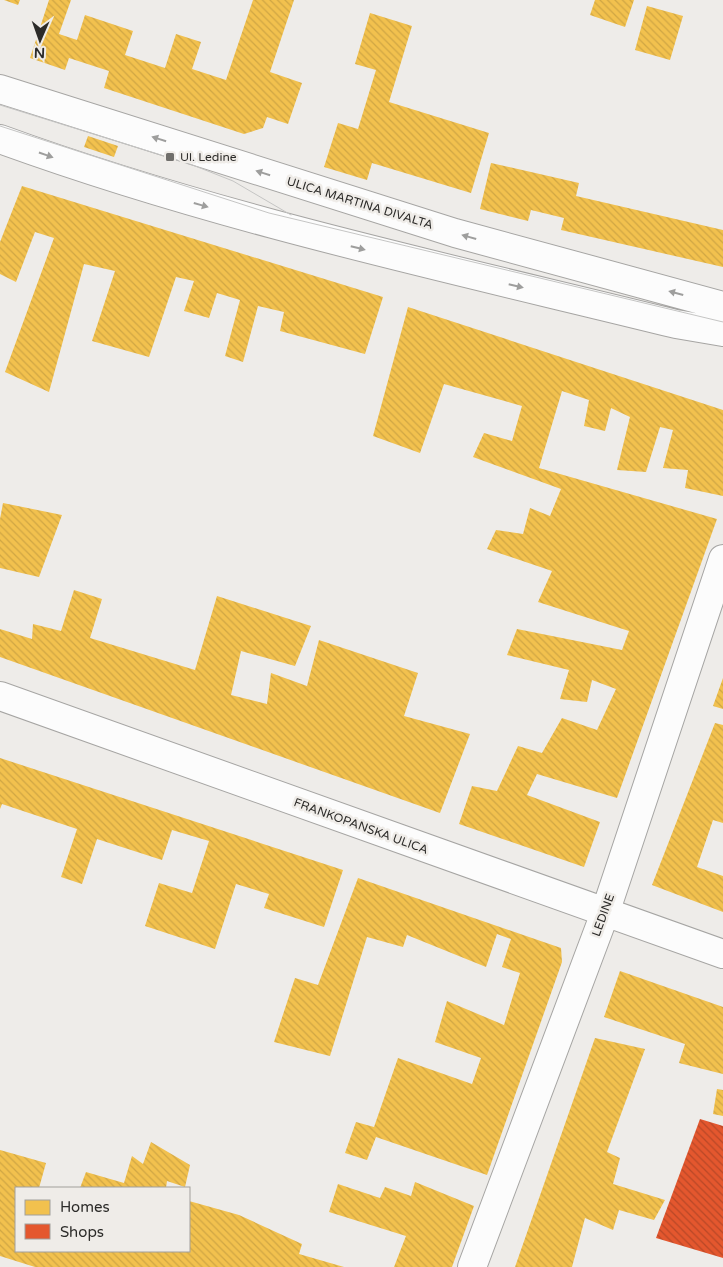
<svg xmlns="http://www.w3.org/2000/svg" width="723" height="1267" viewBox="0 0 723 1267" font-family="'Varela Round',sans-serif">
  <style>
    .homes { fill: url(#homes-back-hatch) }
    .shops { fill: url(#shops-back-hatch) }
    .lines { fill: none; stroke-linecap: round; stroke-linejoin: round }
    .minor-casing { stroke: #a6a5a3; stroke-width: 30 }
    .minor { stroke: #fcfcfc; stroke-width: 28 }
    .tram { stroke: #c5c5c4; stroke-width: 1 }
    .oneway { fill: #9e9e9d }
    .poi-dot { fill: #706f6c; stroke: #efece8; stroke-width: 2 }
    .labels { text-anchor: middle; stroke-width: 5; stroke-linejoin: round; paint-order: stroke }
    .poi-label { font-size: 12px; fill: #2c2b29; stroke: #efece8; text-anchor: start }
    .street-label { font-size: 12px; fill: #2c2b29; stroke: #efece8 }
  </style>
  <defs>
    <pattern id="homes-back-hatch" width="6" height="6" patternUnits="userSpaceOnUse" patternTransform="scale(1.25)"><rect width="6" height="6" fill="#f2c14e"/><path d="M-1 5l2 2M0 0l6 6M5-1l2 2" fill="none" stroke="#d0a644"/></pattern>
    <pattern id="shops-back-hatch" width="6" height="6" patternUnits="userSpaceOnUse" patternTransform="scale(1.25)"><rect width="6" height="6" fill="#e4572e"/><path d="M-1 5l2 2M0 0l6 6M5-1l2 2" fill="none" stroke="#b94827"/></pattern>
  </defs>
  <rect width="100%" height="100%" fill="#eeece9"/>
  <!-- homes -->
  <path class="homes" d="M4,0H20L18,5Z
    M49,0H71L59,34L77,40L85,15L133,31L125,55L165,68L176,34L201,42L192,69L226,80L253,0H294L270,72L302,83L288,124L267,117L263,128L244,134L104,88L109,71L69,58L65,70L30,58Z
    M595,0H634L625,27L590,15Z
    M647,6L683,16L670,60L635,50Z
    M370,13L412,26L389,102L489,133L471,193L372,163L367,180L324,167L338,123L358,129L376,70L355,64Z
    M88,136L118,146L114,157L84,147Z
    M491,163L579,183L576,196L723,230V267L561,230L564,218L531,210L528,221L480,209Z
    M22,186L383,297L365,354L280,331L284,312L258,306L243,362L225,356L240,300L217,293L209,318L184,311L194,281L176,277L149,357L92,341L115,271L84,264L49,392L5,372L54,238L35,232L16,282L0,274V242Z
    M408,307L723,410V496L685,488L688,470L663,468L673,430L660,427L646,472L617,470L630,417L611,408L605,431L584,426L589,400L562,391L539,468L717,519L617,798L537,774L527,795L600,822L584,867L459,824L472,786L497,791L518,746L542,753L562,718L597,730L616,689L592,680L587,702L560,699L569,670L507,655L517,629L622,650L629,631L538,602L552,571L487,549L496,530L523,534L530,508L550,516L561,489L473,457L484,433L512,441L522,406L444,384L420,453L373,436Z
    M3,503L62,515L39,577L0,568V519Z
    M74,590L102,599L90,638L195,670L217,596L311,626L295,666L241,651L231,695L267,704L271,673L307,686L319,640L418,673L404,716L470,734L440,813L0,657V629L32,639L33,624L61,631Z
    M723,678V709L713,706Z
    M715,723L723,725V823L713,820L697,867L723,876V912L652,885Z
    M0,758L343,870L324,927L264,908L269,894L236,884L215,949L145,926L159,883L192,893L209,841L172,830L162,860L97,839L82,884L61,877L77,829L2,804L0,809Z
    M358,878L561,948L562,962L487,1175L376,1137L367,1160L345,1153L356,1122L374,1127L398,1058L472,1084L481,1058L435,1042L447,1001L504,1025L520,973L502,967L511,939L497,934L486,967L407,935L403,947L367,937L330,1056L274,1042L295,978L318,985Z
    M620,971L723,1007V1074L679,1063L685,1044L604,1017Z
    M595,1038L645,1049L607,1152L620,1158L613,1184L665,1200L654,1220L619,1210L613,1230L585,1218L572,1267H515Z
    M717,1089L723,1090V1116L713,1114Z
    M151,1142L190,1165L185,1187L167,1181L166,1188H80L86,1172L124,1183L132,1156L143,1164Z
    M0,1150L46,1163L39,1188H16V1251H189V1201L239,1215L302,1244L299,1254L344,1267H35L0,1256Z
    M415,1182L474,1206L452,1267H394L406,1236L329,1212L338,1184L380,1198L385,1187L411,1196Z"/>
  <!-- shops -->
  <path class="shops" d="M700,1119L723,1126V1258L656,1238Z"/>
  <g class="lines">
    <defs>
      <path id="minor" d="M0,89L455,233L723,306
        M0,139C220,219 449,268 676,324L723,332
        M0,696L723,954
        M472,1267L605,913L723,559"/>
    </defs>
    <!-- minor casing -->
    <use href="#minor" class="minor-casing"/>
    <!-- minor -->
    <use href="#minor" class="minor"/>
    <!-- tram -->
    <path class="tram" d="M0,105L190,164L233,181L291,215
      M0,126L269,213L723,322"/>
  </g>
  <!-- one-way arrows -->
  <defs><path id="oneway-solid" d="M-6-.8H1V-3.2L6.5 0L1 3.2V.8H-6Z" transform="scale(1.25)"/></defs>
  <g class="oneway">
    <use href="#oneway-solid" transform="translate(159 139) rotate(-162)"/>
    <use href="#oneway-solid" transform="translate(46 155) rotate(19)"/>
    <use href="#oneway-solid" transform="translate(263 173) rotate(-162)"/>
    <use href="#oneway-solid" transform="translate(201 205) rotate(16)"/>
    <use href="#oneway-solid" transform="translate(469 237) rotate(-164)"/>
    <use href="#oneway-solid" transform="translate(358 248) rotate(14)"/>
    <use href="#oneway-solid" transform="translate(516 286) rotate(13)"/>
    <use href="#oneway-solid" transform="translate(676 293) rotate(-165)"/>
  </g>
  <!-- markers -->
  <rect class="poi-dot" x="165" y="152" width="10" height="10" rx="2.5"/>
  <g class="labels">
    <!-- poi labels -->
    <g class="poi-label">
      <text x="180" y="161">Ul. Ledine</text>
    </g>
    <!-- street labels -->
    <g class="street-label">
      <text transform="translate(360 203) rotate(17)" y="4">ULICA MARTINA DIVALTA</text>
      <text transform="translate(361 826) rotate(20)" y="4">FRANKOPANSKA ULICA</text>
      <text transform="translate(603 915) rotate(-70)" y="4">LEDINE</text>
    </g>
  </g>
  <!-- legend -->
  <rect x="15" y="1187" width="175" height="65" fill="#efece8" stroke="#a19f9c"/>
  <rect x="25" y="1200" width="25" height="15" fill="#f2c14e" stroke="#a19f9c"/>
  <text x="60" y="1212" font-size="15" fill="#2c2b29">Homes</text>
  <rect x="25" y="1224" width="25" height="15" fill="#e4572e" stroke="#a19f9c"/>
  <text x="60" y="1237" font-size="15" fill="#2c2b29">Shops</text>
  <!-- north arrow -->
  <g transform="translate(40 40) rotate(182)" stroke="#efece8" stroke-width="4" paint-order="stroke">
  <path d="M0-4L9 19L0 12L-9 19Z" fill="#2c2b29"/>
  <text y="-8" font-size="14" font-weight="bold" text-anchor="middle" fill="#2c2b29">N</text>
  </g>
</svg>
